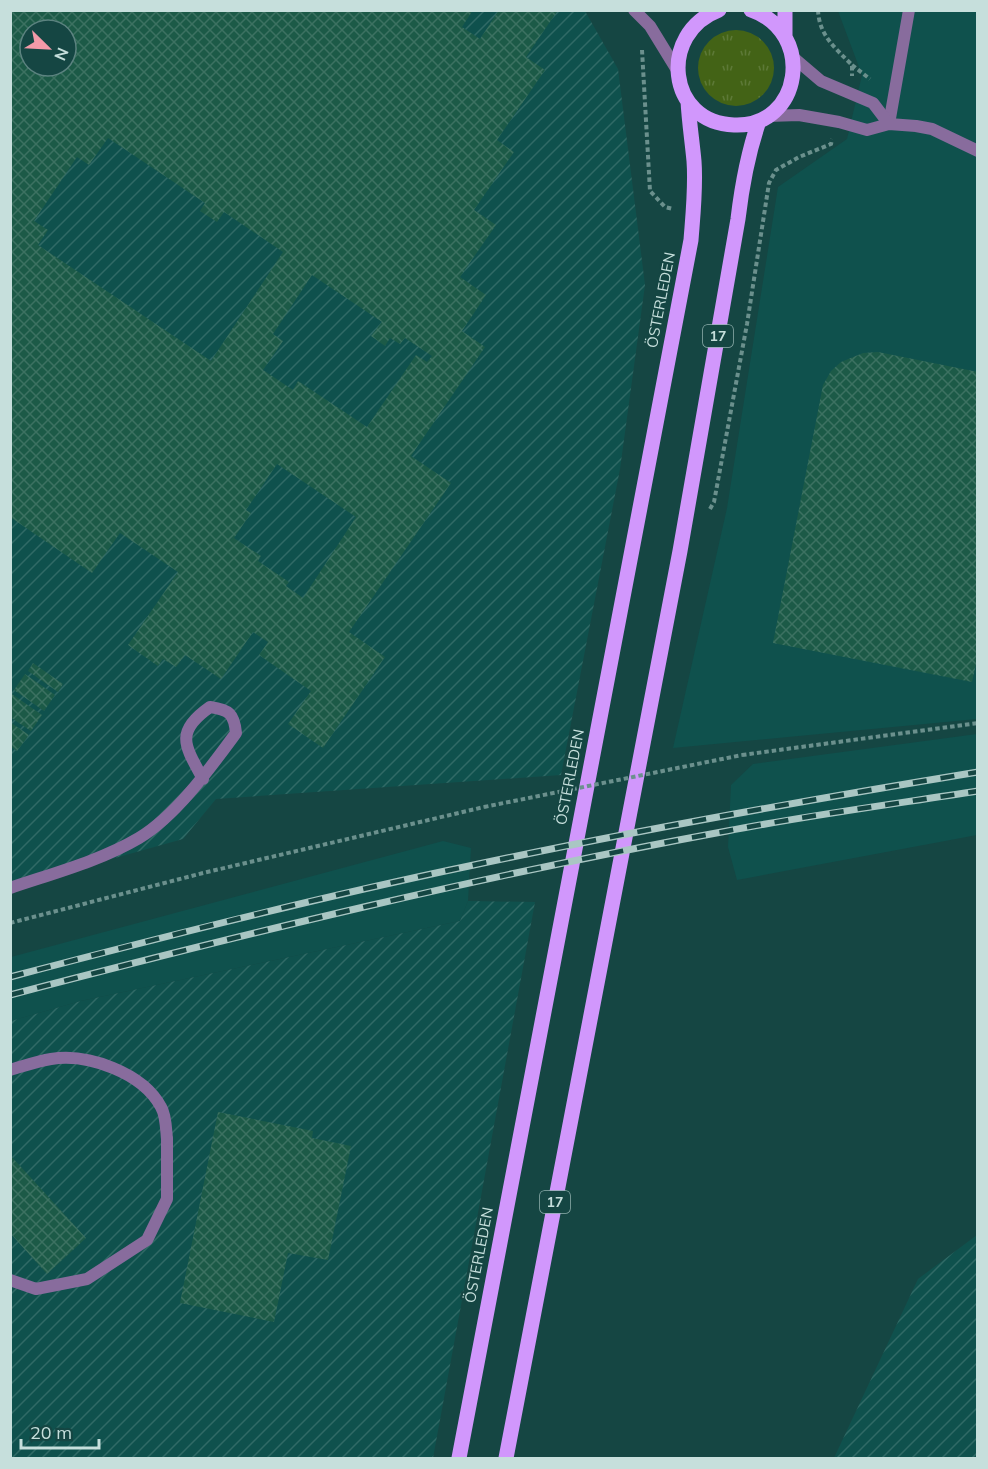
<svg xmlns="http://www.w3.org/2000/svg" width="988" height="1469" viewBox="0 0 988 1469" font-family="Mulish,sans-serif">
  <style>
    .built { fill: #0f514d }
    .industrial { fill: url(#industrial-furrows); fill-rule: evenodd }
    .grass { fill: url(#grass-tufts) }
    .building { fill: url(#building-cross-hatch); fill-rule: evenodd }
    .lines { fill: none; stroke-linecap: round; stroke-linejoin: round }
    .path { stroke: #6b908d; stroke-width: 4; stroke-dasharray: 4.5 3; stroke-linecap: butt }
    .lane { stroke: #886c9d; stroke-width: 12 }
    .street { stroke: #886c9d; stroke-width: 12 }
    .primary { stroke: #d197fc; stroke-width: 15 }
    .rail-casing { stroke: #a9c6c3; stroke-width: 7 }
    .rail { stroke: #154643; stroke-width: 4.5; stroke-dasharray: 14; stroke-linecap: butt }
    .path-bridge { stroke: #6b908d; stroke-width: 4; stroke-dasharray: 4.5 3; stroke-linecap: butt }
    .labels { text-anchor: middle; stroke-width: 4.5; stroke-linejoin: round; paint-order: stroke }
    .shield { fill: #154643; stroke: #91b1ae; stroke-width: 1.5 }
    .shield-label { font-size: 14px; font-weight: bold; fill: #c6dfdc }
    .street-label { font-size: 15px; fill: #c6dfdc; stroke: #154643 }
  </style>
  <defs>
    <pattern id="industrial-furrows" width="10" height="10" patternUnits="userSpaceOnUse" patternTransform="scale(1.5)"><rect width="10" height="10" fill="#0f514d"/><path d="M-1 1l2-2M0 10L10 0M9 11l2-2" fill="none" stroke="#306a66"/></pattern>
    <pattern id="grass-tufts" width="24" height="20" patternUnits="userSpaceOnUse" patternTransform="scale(1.5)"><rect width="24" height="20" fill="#436316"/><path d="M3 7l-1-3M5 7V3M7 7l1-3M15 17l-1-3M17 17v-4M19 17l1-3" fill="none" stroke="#5d7937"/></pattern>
    <pattern id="building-cross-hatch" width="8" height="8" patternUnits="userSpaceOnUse" patternTransform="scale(1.5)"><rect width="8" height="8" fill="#1c5a47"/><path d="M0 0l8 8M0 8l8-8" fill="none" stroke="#3c7161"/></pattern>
  </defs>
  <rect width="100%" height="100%" fill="#154643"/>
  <!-- built -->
  <path class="built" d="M838,11H977V719L673,748L727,508L778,187L847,139L862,75Z
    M977,734V835L737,880L728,847L731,785L753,764Z
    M443,841L471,848L468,901L460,921L81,1001L11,1021V957Z"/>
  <!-- industrial -->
  <path class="industrial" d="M11,11H585L618,69L645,285L620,469L561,775L216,799L183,839L11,887ZM30,30H66V66H30Z
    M468,901L535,902L433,1458H11V1021L81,1001L460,921Z
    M977,1235V1458H834L918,1279Z"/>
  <!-- grass -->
  <path class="grass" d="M698 68a38 38 0 1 1 76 0a38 38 0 1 1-76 0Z"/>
  <!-- building -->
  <path class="building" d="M10,10H473L462,27L480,39L499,10H558L526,57L545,70L497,140L514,152L474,210L496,225L460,277L486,295L462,331L485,347L411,456L451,483L349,632L385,657L323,748L288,724L311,691L259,655L268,642L253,632L221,679L185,655L176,667L163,659L158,666L128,645L178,572L120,533L92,573L10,517ZM30,30H66V66H30ZM108,138L205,203L200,211L217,222L224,212L283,252L211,361L38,245L48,230L34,221L77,157L89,165ZM312,275L382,322L371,336L385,346L390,338L400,344L405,338L432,356L427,362L416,355L367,427L298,381L293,390L263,370L283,341L273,334ZM277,464L356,517L303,598L286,586L289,582L258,561L261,556L234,538L251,513L246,510Z
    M878,352L978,372V655L972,682L773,643L823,385L831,371L841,362L863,353Z
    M33,663L63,684L58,692L28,671Z
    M25,674L55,695L44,711L14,690Z
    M12,694L42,715L31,731L10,717V697Z
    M10,722L29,735L17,751L10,746Z
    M218,1112L313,1131L312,1138L351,1146L328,1260L288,1253L274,1322L180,1303Z
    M10,1155L86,1238L47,1274L10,1233Z"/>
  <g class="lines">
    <!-- path -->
    <path class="path" d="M818,10C819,35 835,48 852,65V76
      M642,50L650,191L665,207L673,209
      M852,65L870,79
      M710,509L714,502L747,324L769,183L776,170L799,157L831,144L832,139
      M742,755L978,723
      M10,923L203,873L484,807"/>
    <!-- lane -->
    <path class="lane" d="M634,10L650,26L677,70
      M889,124L909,10
      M10,888C54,873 100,861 139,838C176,816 211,767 236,733C234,713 229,710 210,707C174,732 185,746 203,779
      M10,1280L36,1289L87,1279L147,1240L167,1199V1139"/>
    <!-- street -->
    <path class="street" d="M794,58L821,81L873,103L889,124
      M768,116L799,115L839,122L867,130L889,124L916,126L932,129L978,151
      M10,1070C24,1066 38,1061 51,1059C88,1053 143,1073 161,1107C166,1115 166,1129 167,1139"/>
    <!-- primary -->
    <path class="primary" d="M719,10C658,33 667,123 734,125C802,128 816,32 751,10
      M785,35V10
      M459,1458L691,240C693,214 696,187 694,161C692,140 689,121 688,101
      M506,1458L680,551L738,219C742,185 748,153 759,121"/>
    <defs>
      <path id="rail" d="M10,977C162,937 315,898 469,866C638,830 807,800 978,772
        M10,995C247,933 486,875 727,831C810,815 894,804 978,791"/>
    </defs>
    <!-- rail casing -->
    <use href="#rail" class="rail-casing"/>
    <!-- rail -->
    <use href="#rail" class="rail"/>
    <!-- path-bridge -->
    <path class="path-bridge" d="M484,807L742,755"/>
  </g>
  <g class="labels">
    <!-- shield labels -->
    <g class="shield">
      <rect x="703" y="325" width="30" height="22" rx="4.5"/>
      <rect x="540" y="1191" width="30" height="22" rx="4.5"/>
    </g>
    <g class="shield-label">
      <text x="718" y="341">17</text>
      <text x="555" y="1207">17</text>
    </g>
    <!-- street labels -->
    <g class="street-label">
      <text transform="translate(661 300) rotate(-79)" y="5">ÖSTERLEDEN</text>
      <text transform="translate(570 777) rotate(-79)" y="5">ÖSTERLEDEN</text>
      <text transform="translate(479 1255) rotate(-79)" y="5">ÖSTERLEDEN</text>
    </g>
  </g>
  <!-- border -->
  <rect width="988" height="1469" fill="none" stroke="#c6dfdc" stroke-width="24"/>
  <!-- north arrow -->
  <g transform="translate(48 48) rotate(114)"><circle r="28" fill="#154643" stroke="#5c8380" stroke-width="1.5"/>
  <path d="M0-4.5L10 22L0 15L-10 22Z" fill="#f39aa8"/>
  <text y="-9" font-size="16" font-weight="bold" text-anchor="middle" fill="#c6dfdc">N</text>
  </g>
  <!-- scale -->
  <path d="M21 1439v9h78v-9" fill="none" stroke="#c6dfdc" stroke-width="3"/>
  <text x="30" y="1439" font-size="18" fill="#c6dfdc" stroke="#154643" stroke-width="4.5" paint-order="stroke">20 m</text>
</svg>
